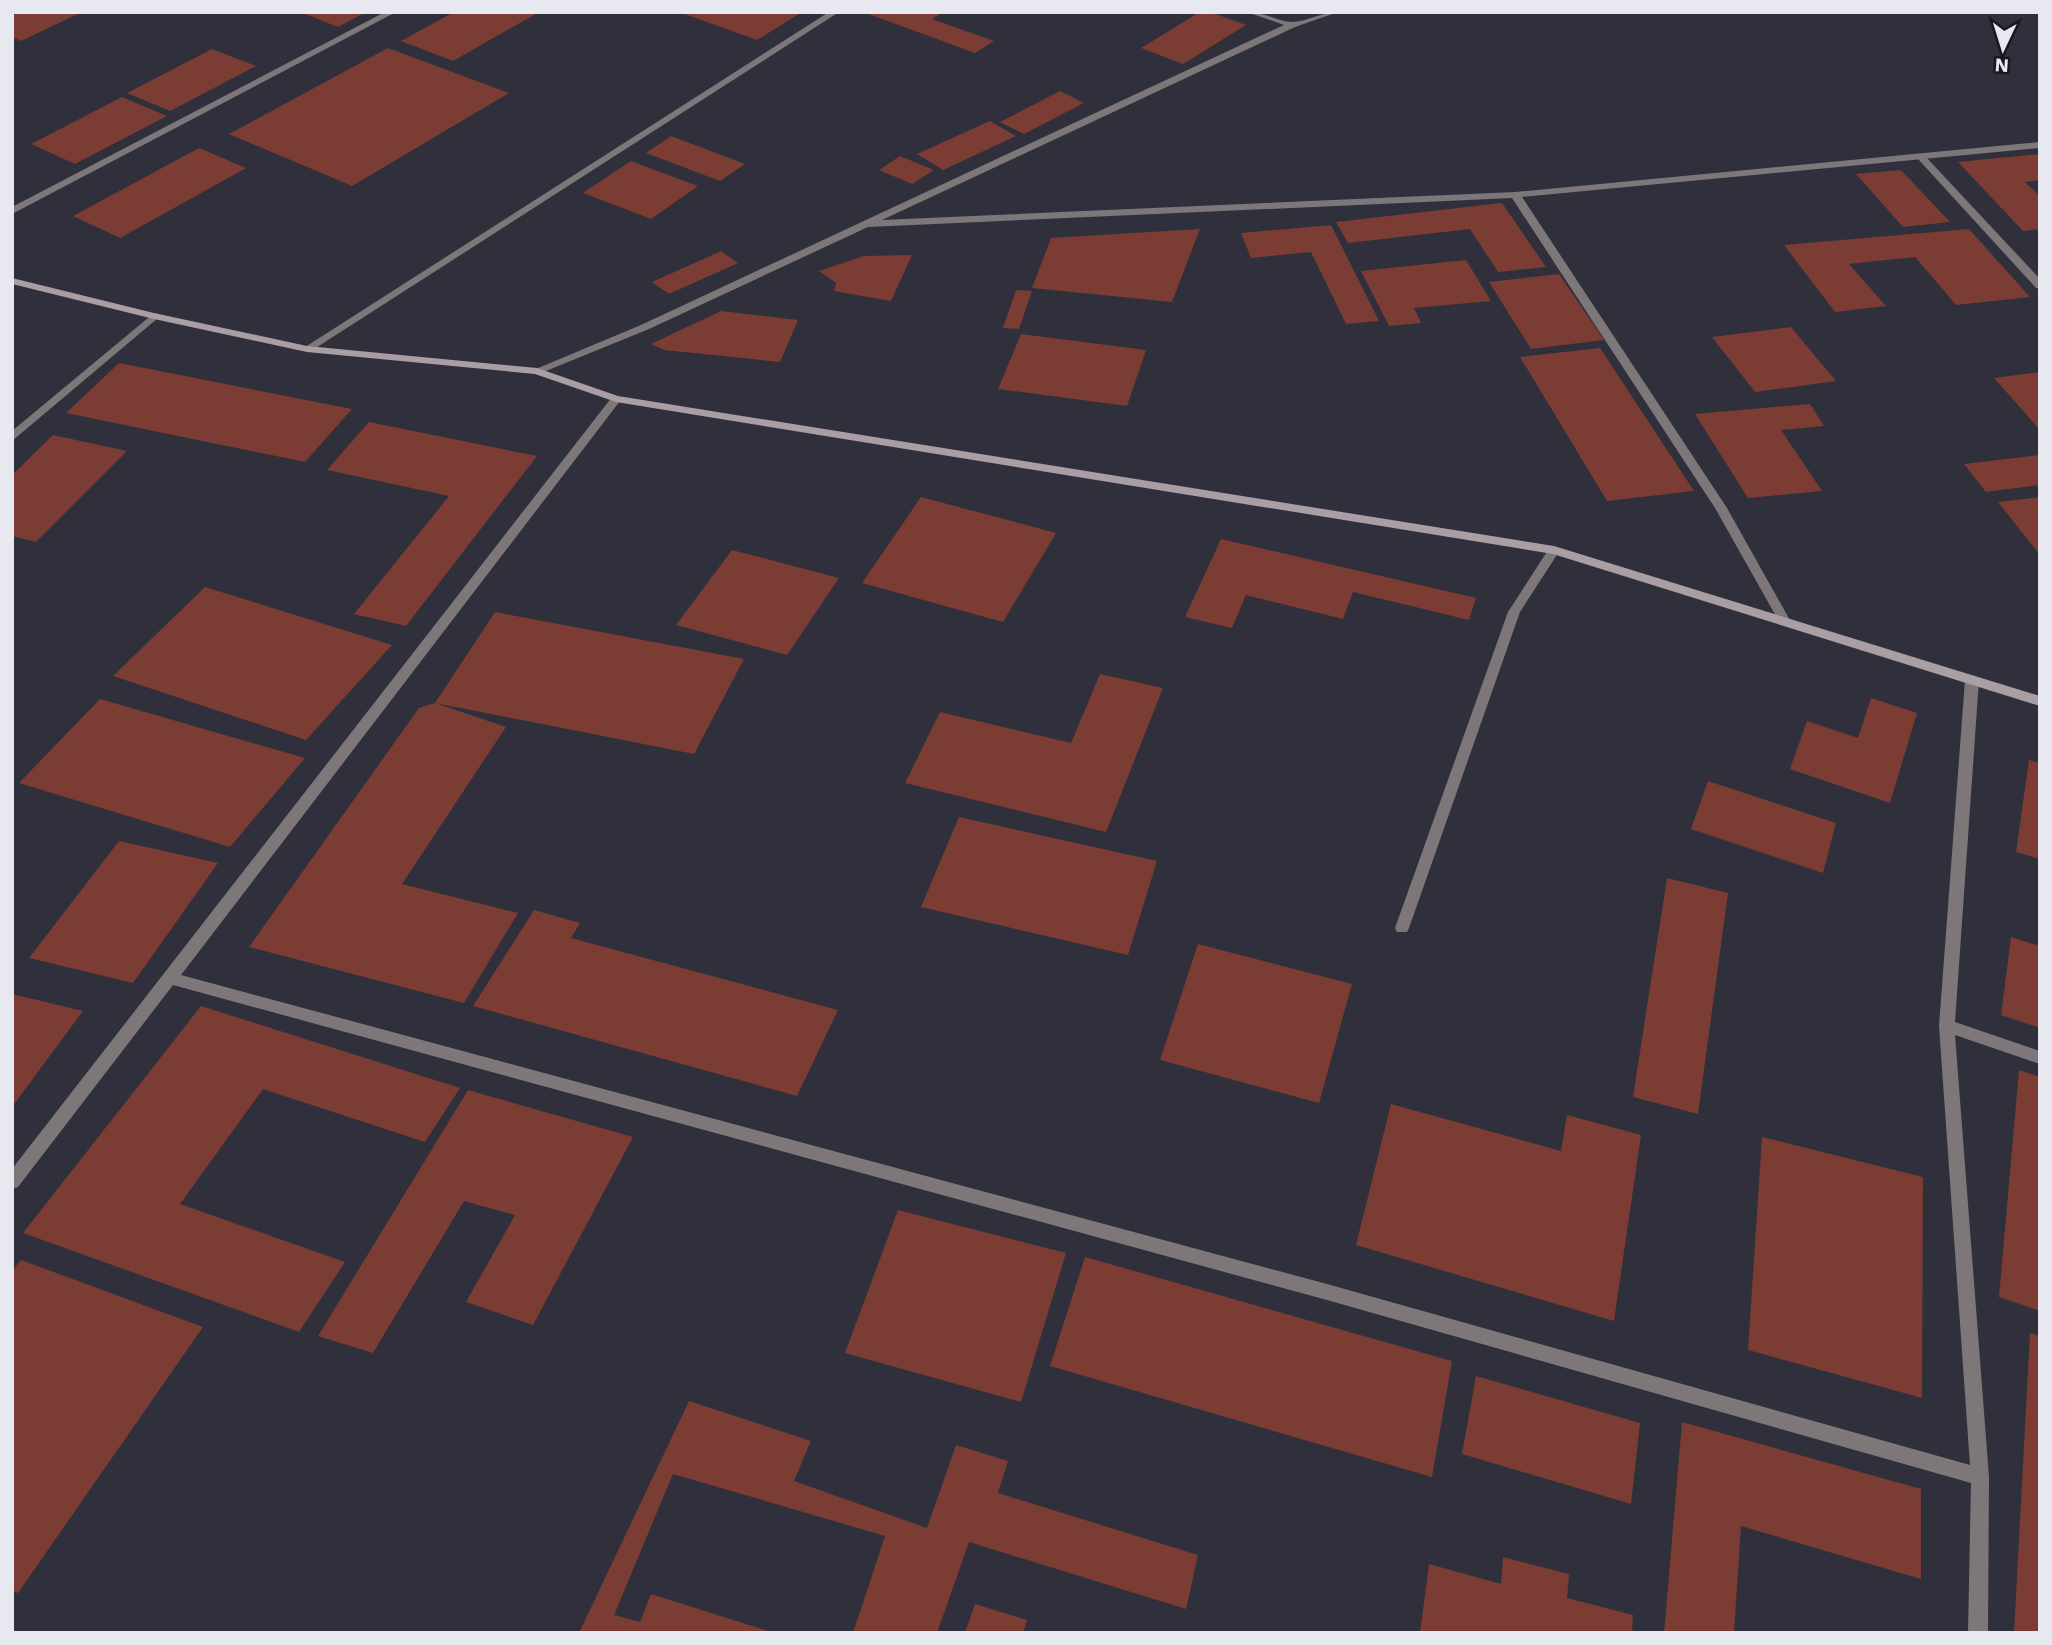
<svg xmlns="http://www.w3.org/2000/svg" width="2052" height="1645" viewBox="0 0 2052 1645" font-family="'Work Sans',sans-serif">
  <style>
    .building { fill: #7a3c33 }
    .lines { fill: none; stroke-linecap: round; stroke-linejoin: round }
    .lane { fill: #7e777a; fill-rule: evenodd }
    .street { fill: #7e777a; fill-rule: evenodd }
    .secondary { fill: #a99ea4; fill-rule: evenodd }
  </style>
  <rect width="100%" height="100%" fill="#2f303c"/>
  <!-- building -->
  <path class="building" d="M12,12H82L21,41L12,37Z
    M300,12H366L338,27Z
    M454,12H539L453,61L401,41Z
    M679,12H802L757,40Z
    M863,12H943L932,19L994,41L975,53Z
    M1200,12H1210L1246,25L1183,64L1141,48Z
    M388,48L509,93L352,186L229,134Z
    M212,49L256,66L170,111L127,93Z
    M1060,91L1084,103L1024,134L1000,122Z
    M122,97L167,116L75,164L31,144Z
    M990,121L1016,136L943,170L917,154Z
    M671,136L745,164L720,181L646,153Z
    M199,148L246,168L120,238L73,216Z
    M2040,154V180L2025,182L2040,196V229L2023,231L1958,162Z
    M900,156L934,170L912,184L879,170Z
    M631,161L698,186L651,219L583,193Z
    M1901,170L1950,222L1903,227L1856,174Z
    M1502,203L1546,267L1498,272L1470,229L1348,243L1336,222Z
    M1331,225L1379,321L1346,324L1311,252L1251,258L1241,233Z
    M1200,229L1172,302L1032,288L1051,238Z
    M1969,229L2030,297L1956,305L1915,257L1849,264L1886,306L1835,312L1784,245Z
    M721,251L738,263L669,294L652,282Z
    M912,255L891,301L834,291L836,283L819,271L864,256Z
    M1466,260L1491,301L1414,308L1421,323L1389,326L1361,271Z
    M1559,274L1604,340L1531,349L1489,282Z
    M1016,290L1032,291L1019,329L1003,328Z
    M721,311L798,320L780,362L664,350L651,344Z
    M1791,327L1836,381L1755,392L1712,337Z
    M1021,334L1146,350L1127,406L998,389Z
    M1600,348L1694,491L1607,501L1520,357Z
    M119,363L352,409L305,462L66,413Z
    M2040,372V430L1994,378Z
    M1810,404L1824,426L1781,430L1822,491L1748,498L1695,414Z
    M369,422L537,456L406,626L354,614L449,496L327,470Z
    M53,435L127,451L36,542L12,536V475Z
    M2040,455V485L1986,492L1964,464Z
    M921,497L1056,533L1003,622L862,583Z
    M2040,497V555L1998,502Z
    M1221,539L1476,598L1469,620L1353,592L1343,619L1246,595L1232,628L1185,617Z
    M732,550L839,578L787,655L676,625Z
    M205,587L392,645L306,740L113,676Z
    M495,612L744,659L694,754L435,703L506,727L402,884L518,913L464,1003L249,947L419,708L435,703Z
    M1100,674L1163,688L1106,832L905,783L940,712L1071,743Z
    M1871,698L1917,713L1890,803L1790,769L1807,721L1858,738Z
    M100,699L305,758L230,847L19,783Z
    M2029,760L2040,763V859L2016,852Z
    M1708,781L1836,823L1823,873L1691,829Z
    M959,817L1157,861L1128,955L921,907Z
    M119,841L218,863L133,983L29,958Z
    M1667,878L1728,893L1698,1114L1633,1097Z
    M534,910L580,923L571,938L838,1010L797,1096L473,1006Z
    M2011,937L2040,946V1028L2001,1015Z
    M1198,944L1352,984L1319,1103L1160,1060Z
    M12,994L83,1011L12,1107Z
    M201,1006L460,1088L425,1142L263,1089L180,1204L345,1262L299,1332L23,1233Z
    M2019,1070L2040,1077V1311L1999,1297Z
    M468,1090L633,1137L533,1325L466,1302L515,1215L464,1201L373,1353L318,1336Z
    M1391,1104L1561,1151L1567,1115L1641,1135L1614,1321L1356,1245Z
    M1762,1137L1923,1177L1922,1398L1748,1350Z
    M898,1210L1066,1253L1021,1402L845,1353Z
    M1085,1257L1452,1361L1432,1477L1050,1366Z
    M21,1260L203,1327L18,1593L12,1591V1271Z
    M2030,1333L2040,1336V1633H2014Z
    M1476,1376L1640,1423L1631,1504L1462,1454Z
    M689,1401L811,1441L794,1481L927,1528L956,1445L1008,1461L998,1493L1198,1555L1186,1609L969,1542L937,1633H853L885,1536L673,1474L614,1615L640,1622L651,1594L774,1633H579Z
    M1682,1422L1921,1489V1579L1741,1526L1734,1633H1664Z
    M1503,1557L1569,1574L1567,1598L1633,1615L1632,1633H1420L1429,1564L1501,1584Z
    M975,1604L1027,1620L1023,1633H965Z"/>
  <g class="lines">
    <!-- lane -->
    <path class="lane" d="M1919,156H1925L2040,279V289L2036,288L1919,160Z"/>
    <!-- street -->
    <path class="street" d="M385,12H396L12,214V207Z
      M829,12H839L311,351H303L302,349Z
      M1247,12C1264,12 1280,22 1292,22C1307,22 1321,12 1338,12L1295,27L882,220L1515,192L2040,142V148L1522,197L1727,508L1791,622L1789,625H1781L1715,508L1512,198L868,227L649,329L541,373L537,374L531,371L641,325L1284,25Z
      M154,313L158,314V318L12,441V431Z
      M616,396L622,399L620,401L181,975L1327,1284L1970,1465L1939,1026L1965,680L1972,675L1977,677L1979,680L1955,1022L2040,1051V1064L1955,1035L1989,1477L1988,1633H1968L1971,1483L1327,1300L173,985L18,1187L12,1189V1169L612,397Z
      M1554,546L1560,550L1520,612L1409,928L1407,932H1397L1395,928L1508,612L1550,547Z"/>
    <!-- secondary -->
    <path class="secondary" d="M12,278L154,313L307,346L537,368L618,396L1554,546L2040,696V706L1553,554L616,402L535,374L307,352L154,319L12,284Z"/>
  </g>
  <!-- border -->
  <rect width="2052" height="1645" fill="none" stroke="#e8e8f0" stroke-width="28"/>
  <!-- north arrow -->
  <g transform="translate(2003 49) rotate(184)" stroke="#18181e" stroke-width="5" paint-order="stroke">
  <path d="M0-5L12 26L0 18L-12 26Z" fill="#e8e8f0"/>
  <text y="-10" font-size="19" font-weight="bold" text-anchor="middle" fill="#e8e8f0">N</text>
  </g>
</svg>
